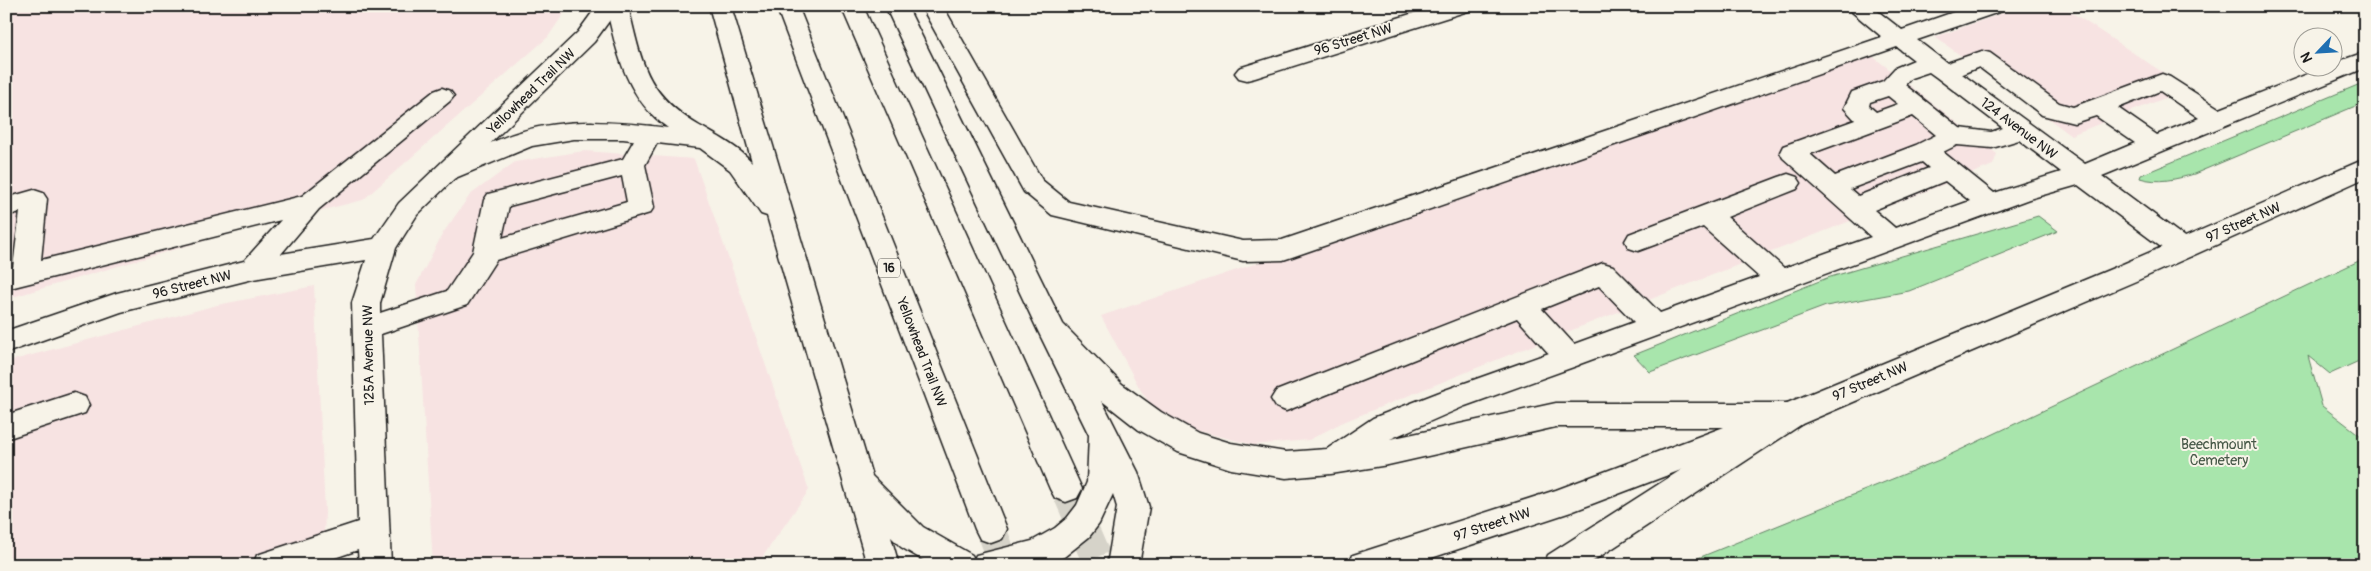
<svg xmlns="http://www.w3.org/2000/svg" width="2371" height="571" viewBox="0 0 2371 571" font-family="Pangolin,sans-serif">
  <style>
    .built { fill: #f7e3e2 }
    .green { fill: #a8e5ac; stroke: #628064 }
    .lines { fill: none; stroke-linecap: round; stroke-linejoin: round }
    .highway-tunnel { stroke: #d6d3c9; stroke-width: 30; stroke-dasharray: 30 15; stroke-linecap: butt }
    .minor-casing { stroke: #1c1c1c; stroke-width: 3 }
    .major-casing { stroke: #1c1c1c; stroke-width: 3 }
    .highway-casing { stroke: #1c1c1c; stroke-width: 3 }
    .minor { fill: #f7f3e8; fill-rule: evenodd }
    .major { fill: #f7f3e8; fill-rule: evenodd }
    .highway { fill: #f7f3e8; fill-rule: evenodd }
    .labels { text-anchor: middle; stroke-width: 4; stroke-linejoin: round; paint-order: stroke }
    .shield { fill: #f7f3e8; stroke: #5e5c59; stroke-width: 1 }
    .shield-label { font-size: 12px; font-weight: bold; fill: #1c1c1c }
    .street-label { font-size: 14px; fill: #1c1c1c; stroke: #f7f3e8 }
    .park-label { font-size: 14px; fill: #465847; stroke: #f7f3e8 }
  </style>
  <rect width="100%" height="100%" fill="#f7f3e8"/>
  <filter id="ink" filterUnits="userSpaceOnUse"><feTurbulence type="fractalNoise" baseFrequency=".02" numOctaves="2"/><feDisplacementMap in="SourceGraphic" scale="10" xChannelSelector="R" yChannelSelector="G"/><feConvolveMatrix kernelMatrix="1 2 1 2 8 2 1 2 1" color-interpolation-filters="sRGB"/></filter>
  <g filter="url(#ink)">
    <!-- built -->
    <path class="built" d="M6,6H569L548,37L363,200L231,233L6,299Z
      M2023,6H2062L2188,89L2071,135L1935,37Z
      M1871,55L1997,154L1993,165L1516,352L1341,423L1309,440L1254,445L1190,429L1154,410L1140,389L1101,316Z
      M584,151L694,159L809,490L757,565H433L416,285L443,233L470,195L515,162Z
      M314,286L325,512L323,565H6V362L217,305Z"/>
    <!-- green -->
    <path class="green" d="M2365,82V102L2194,174C2177,179 2158,184 2140,178L2141,175Z
      M2038,216L2058,231L1909,291L1826,306L1650,372L1634,355L1827,278Z
      M2365,258V362L2359,361L2330,374L2308,356L2322,406L2365,439V565H1681L1939,460Z"/>
    <g class="lines">
      <!-- highway-tunnel -->
      <path class="highway-tunnel" d="M1066,489L1099,565
        M991,529L1005,565"/>
      <defs>
        <path id="minor" d="M597,6H620L594,42L417,215L396,248L380,303V313L447,291L473,252L484,200L488,194L623,159L641,128L650,126L659,128L662,134L645,165L654,207L650,213L496,260L467,305L381,334L391,565H359L358,550L314,565H253L257,555L358,522L352,303L366,260L253,279L121,312L6,353V331L117,293L244,261L281,220L6,289V269L13,267L20,212L6,216V198L34,190L43,193L47,199L41,260L302,196L434,91L442,88L450,91L454,96L450,101L319,209L281,254L374,239L399,203L578,32ZM622,176L627,202L502,238L509,206Z
          M921,6H943L1042,180L1069,202L1243,241L1282,240L1882,37L1845,6H1871L1902,30L1971,6H2005L2002,11L1917,40L1947,63L1982,51L1990,53L2059,103L2073,107L2162,74L2170,77L2220,109L2323,68H2334V63L2365,52V68L2102,176L2191,242L2195,249L2191,256L2182,259L2173,256L2078,185L2029,199L1569,368L1559,365L1517,318L1286,411L1276,407L1271,399L1276,391L1603,263L1613,266L1660,313L1759,277L1703,227L1638,251L1629,248L1625,241L1629,234L1779,177L1788,174L1797,177L1801,183L1797,189L1727,217L1784,268L1871,237L1783,158L1780,152L1783,146L1855,120L1844,108L1852,92L1883,81L1895,68L1914,60L1897,47L1292,257L1283,260L1243,261L1052,215L1024,192ZM1979,67L2042,115L2074,123L2096,116L2135,143L2085,164L1962,74ZM1929,72L1936,77L2003,128L1991,132L1960,128L1905,85L1911,78ZM2160,91L2199,118L2157,135L2118,108ZM1888,96L1898,104L1876,112L1869,106L1870,102ZM1913,116L1936,135L1916,145L1835,176L1810,154ZM2019,140L2061,172L1994,193L1943,152L1957,145L1992,148ZM1922,162L1929,168L1858,196L1850,189ZM1945,181L1970,201L1895,228L1874,210ZM1599,286L1634,322L1574,344L1542,309Z
          M1436,6H1471L1468,11L1255,78L1247,80L1239,78L1235,73L1239,68Z
          M74,393L85,397L89,405L85,413L6,439V415Z"/>
        <path id="major" d="M2365,159V178L2136,281L1802,424L1571,512L1410,565H1349L1353,555L1556,490L1780,406L2116,267Z"/>
        <path id="highway" d="M606,6H628C642,63 645,93 698,125C717,136 737,146 752,162L709,6H731L872,476L923,527L972,555L974,560L976,555L1032,541L1055,528L1067,518L1077,505L1087,482L1089,435L1038,331L885,6H907L1063,324L1122,384L1161,412L1198,433L1231,443L1286,452L1327,449L1373,418L1445,390L1569,346L1579,349L1583,357L1579,365L1465,406L1390,439L1556,403H1791L1802,406L1806,415L1802,424L1587,565H1544L1548,555L1748,427H1556L1388,465L1331,474L1286,478L1231,469L1178,452L1139,430L1102,401L1138,472L1149,507L1139,565H1107L1117,507L1113,494L1099,524L1089,537L1064,557L1045,565H931L901,547L891,537L899,565H867L767,216L761,214L730,170L700,148L623,139H574L532,146L448,181L439,178L435,172L439,166C466,155 492,140 520,132C567,117 620,122 668,128C626,98 617,53 606,6Z
          M776,6H798L1007,529L1002,539L991,543L980,539L975,529Z
          M841,6H863L1082,489L1077,498L1066,502L1055,498L1050,489Z"/>
      </defs>
      <!-- minor casing -->
      <use href="#minor" class="minor-casing"/>
      <!-- major casing -->
      <use href="#major" class="major-casing"/>
      <!-- highway casing -->
      <use href="#highway" class="highway-casing"/>
      <!-- minor -->
      <use href="#minor" class="minor"/>
      <!-- major -->
      <use href="#major" class="major"/>
      <!-- highway -->
      <use href="#highway" class="highway"/>
    </g>
  </g>
  <g class="labels">
    <!-- shield labels -->
    <rect class="shield" x="878" y="258.5" width="22" height="19" rx="4"/>
    <g class="shield-label">
      <text x="889" y="272">16</text>
    </g>
    <!-- street labels -->
    <g class="street-label">
      <text transform="translate(1353 39) rotate(-17)" y="5">96 Street NW</text>
      <text transform="translate(531 91) rotate(-44)" y="5">Yellowhead Trail NW</text>
      <text transform="translate(2019 128) rotate(37)" y="5">124 Avenue NW</text>
      <text transform="translate(2243 222) rotate(-24)" y="5">97 Street NW</text>
      <text transform="translate(192 284) rotate(-14)" y="5">96 Street NW</text>
      <text transform="translate(922 352) rotate(69)" y="5">Yellowhead Trail NW</text>
      <text transform="translate(368 355) rotate(-91)" y="5">125A Avenue NW</text>
      <text transform="translate(1870 381) rotate(-23)" y="5">97 Street NW</text>
      <text transform="translate(1492 524) rotate(-18)" y="5">97 Street NW</text>
    </g>
    <!-- park labels -->
    <g class="park-label">
      <text x="2219" y="449">Beechmount<tspan x="2219" dy="16">Cemetery</tspan></text>
    </g>
  </g>
  <!-- margin -->
  <rect width="2371" height="571" fill="none" stroke="#f7f3e8" stroke-width="25"/>
  <rect x="12" y="12" width="2346" height="546" fill="none" stroke="#1c1c1c" stroke-width="2" filter="url(#ink)"/>
  <!-- north arrow -->
  <g transform="translate(2318 52) rotate(245)"><circle r="24" fill="#f7f3e8" stroke="#9f9d96"/>
  <path d="M0-4L9 19L0 12L-9 19Z" fill="#1f6fb2"/>
  <text y="-8" font-size="14" font-weight="bold" text-anchor="middle" fill="#1c1c1c">N</text>
  </g>
</svg>
